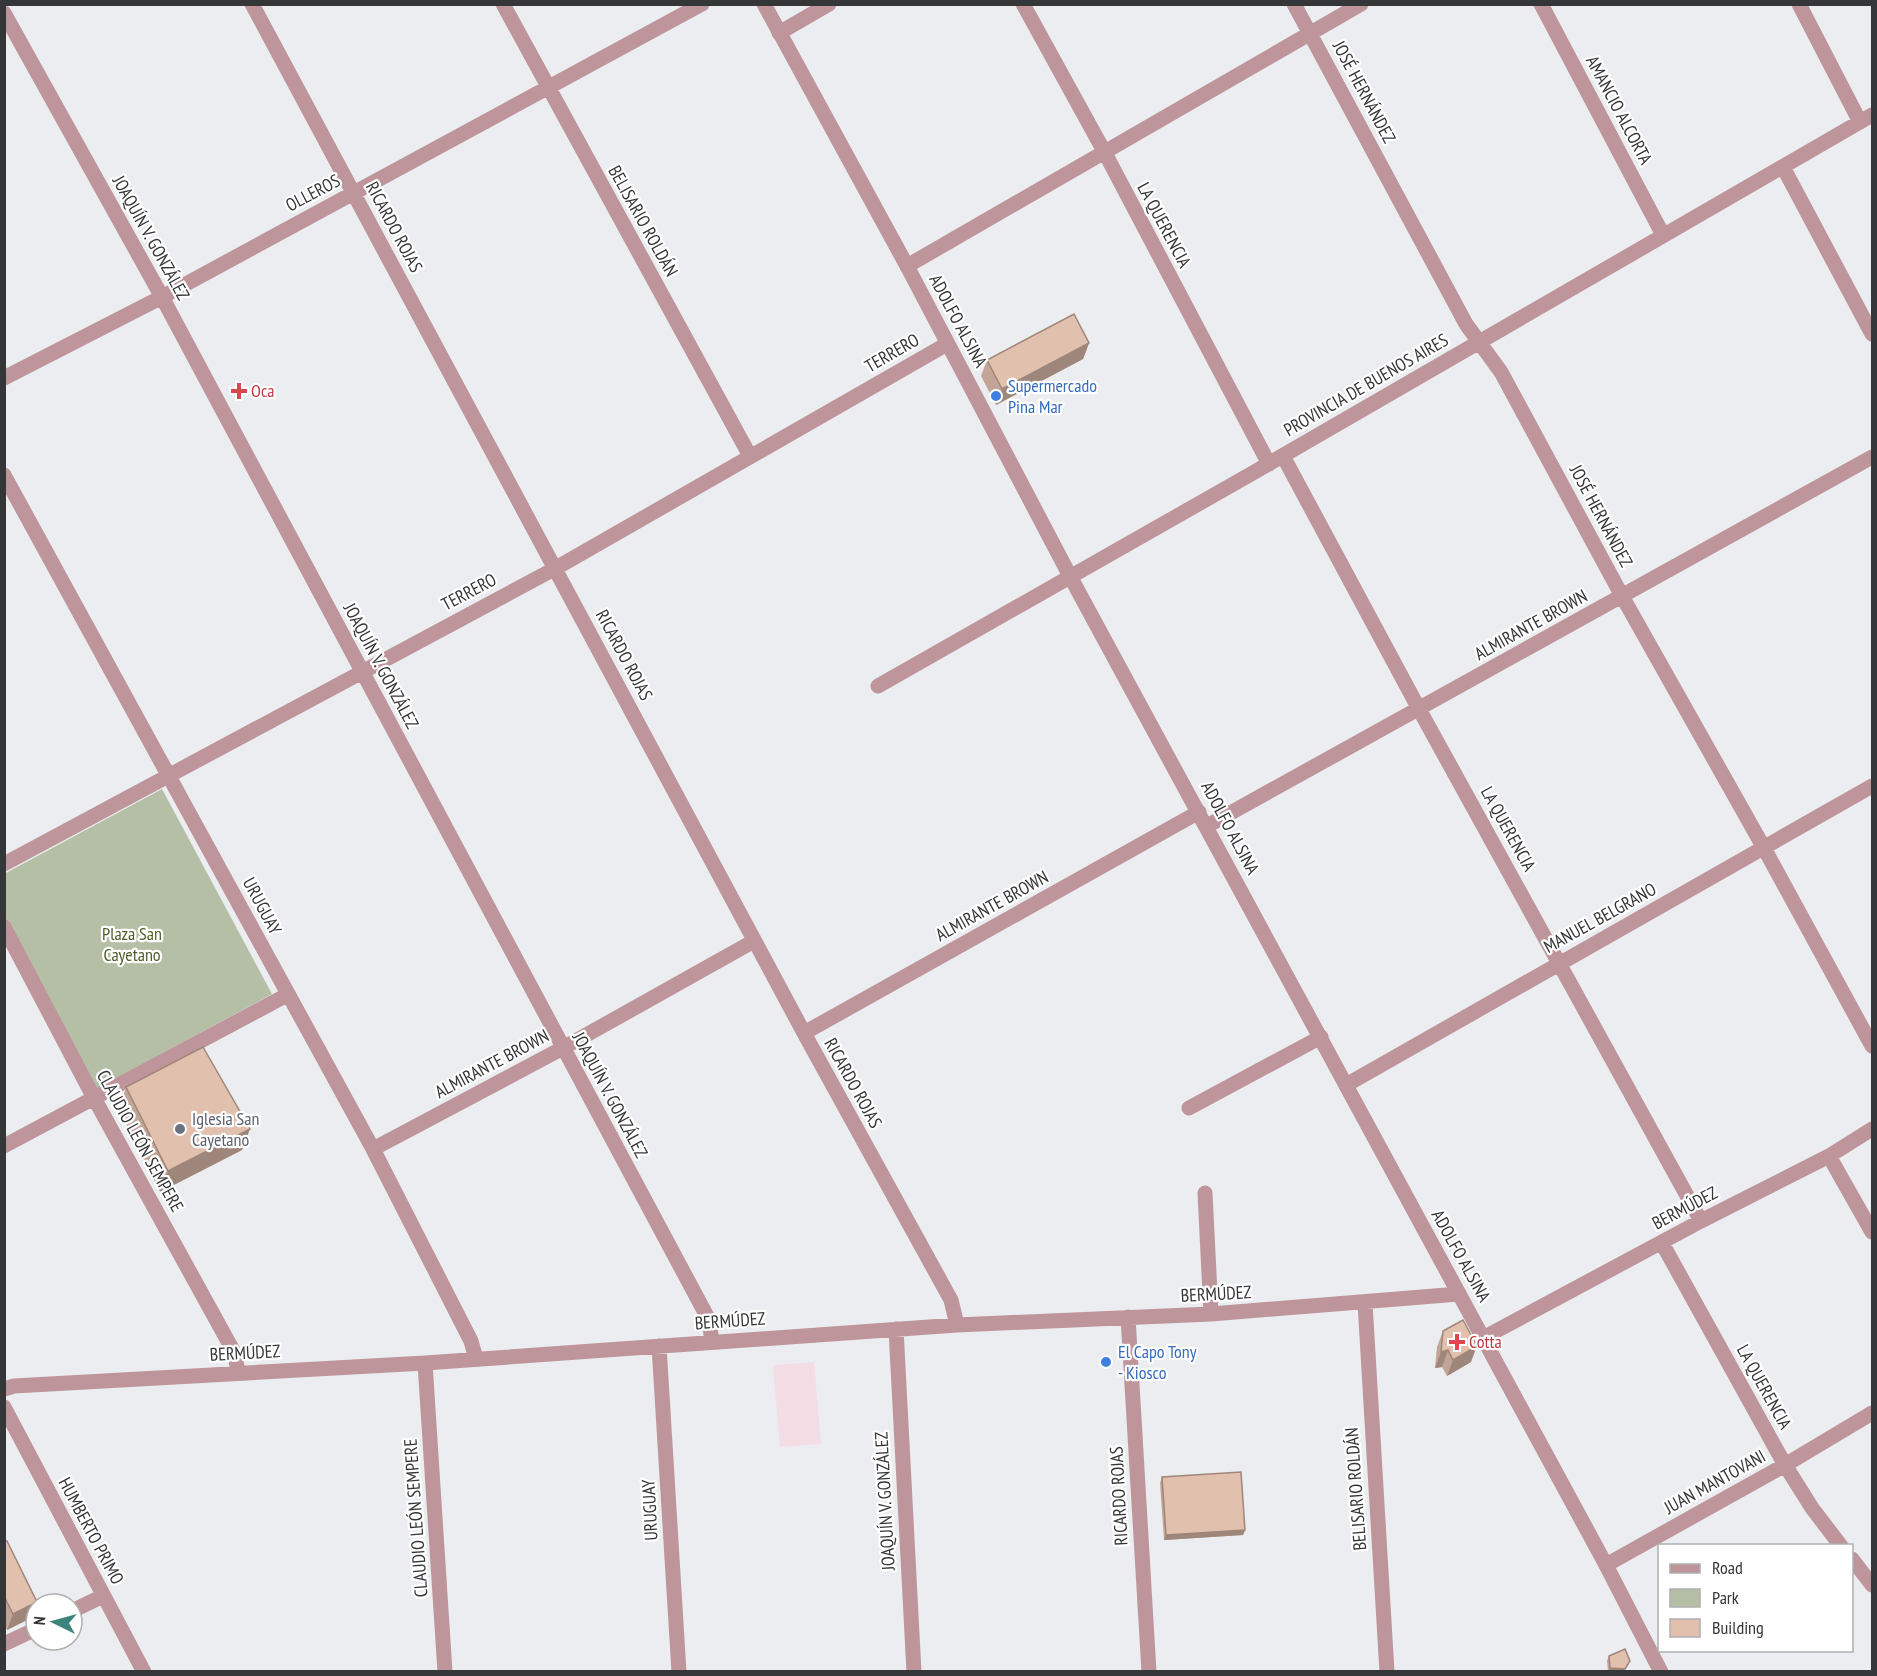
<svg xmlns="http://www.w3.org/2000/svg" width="1877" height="1676" viewBox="0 0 1877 1676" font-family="'PT Sans Narrow',sans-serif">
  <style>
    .education { fill: #f4dce5 }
    .green { fill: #b5bfa5 }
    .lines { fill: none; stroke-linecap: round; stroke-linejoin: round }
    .minor { stroke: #bd959a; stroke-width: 15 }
    .tertiary { stroke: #bd959a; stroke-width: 15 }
    .wall { fill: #c2a596 }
    .shaded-wall { fill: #9e867a }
    .building { fill: #e2c0ae; stroke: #9e867a; stroke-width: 1.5 }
    .health-dot { fill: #e0444e; stroke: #fff; stroke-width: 2 }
    .shop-dot { fill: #3f7fe0; stroke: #fff; stroke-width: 2 }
    .worship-dot { fill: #6b7280; stroke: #fff; stroke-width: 2 }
    .labels { text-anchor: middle; stroke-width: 4.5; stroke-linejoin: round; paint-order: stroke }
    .street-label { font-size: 18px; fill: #353637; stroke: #fff }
    .shop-label { font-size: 18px; fill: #366cbe; stroke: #fff; text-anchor: start }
    .health-label { font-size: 18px; fill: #be3a42; stroke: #fff; text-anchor: start }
    .park-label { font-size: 18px; fill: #4e5e2c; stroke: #fff }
    .worship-label { font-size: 18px; fill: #5b616d; stroke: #fff; text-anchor: start }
  </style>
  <rect width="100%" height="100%" fill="#ebedf0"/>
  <!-- education -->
  <path class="education" d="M814,1362L821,1444L780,1447L773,1365Z"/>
  <!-- green -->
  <path class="green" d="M162,789L272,994L96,1089L5,917L4,874Z"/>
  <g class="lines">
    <!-- minor -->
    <path class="minor" d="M252,4L804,1033L951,1300L957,1325
      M503,4L750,456
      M1023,4L1105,153L1269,464
      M1294,4L1466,324L1501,372L1622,596L1764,848L1872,1046
      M1541,4L1663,235
      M1799,4L1860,122
      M4,13L162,297L709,1320L712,1342
      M779,33L829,4
      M1783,167L1872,334
      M907,266L1361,4
      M4,378L162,297L702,4
      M1283,456L1419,709L1701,1221
      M4,475L373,1149L471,1341L476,1359
      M878,686L1251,474L1872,115
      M1207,826L1872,457
      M4,864L556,568L947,344
      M4,927L94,1098L235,1354L238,1373
      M804,1033L1199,812
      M1346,1085L1872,786
      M1189,1108L1321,1037
      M4,1146L287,995
      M373,1149L563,1048L754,941
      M1829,1156L1872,1232
      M1205,1193L1211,1314
      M1662,1243L1785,1465L1812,1508L1841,1546
      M1365,1303L1387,1672
      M1128,1317L1149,1672
      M896,1329L914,1672
      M1483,1338L1701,1221L1829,1156L1872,1129
      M659,1346L679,1672
      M425,1363L445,1672
      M4,1389L14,1386L425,1363L957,1325L1211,1314L1459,1294
      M4,1407L144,1672
      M1852,1559L1872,1585
      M1606,1565L1785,1465L1872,1413
      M72,1611L103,1596
      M4,1644L36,1629"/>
    <!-- tertiary -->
    <path class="tertiary" d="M764,4L907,266L1071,578L1606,1565L1661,1672"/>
  </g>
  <!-- wall -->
  <path class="wall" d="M1089,343L1083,359L996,405L981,376L987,360Z
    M126,1087L242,1150L160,1192L119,1109Z
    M1443,1331L1471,1362L1447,1376L1442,1367L1435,1368L1437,1347Z
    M1162,1477L1245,1530L1243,1535L1164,1540L1160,1483Z
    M4,1542L31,1618L7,1630L4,1624Z
    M1609,1656L1630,1661L1624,1671H1608L1607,1661Z"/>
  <!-- shaded-wall -->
  <path class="shaded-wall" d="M1089,343L1083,359L996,405L1002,389Z
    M250,1129L242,1150L160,1192L168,1171Z
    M1477,1346L1471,1362L1447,1376L1453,1360Z
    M1448,1350L1442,1367L1435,1368L1441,1352Z
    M1245,1530L1243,1535L1164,1540L1166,1535Z
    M37,1602L31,1618L7,1630L13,1614Z
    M1630,1661L1624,1671H1609L1610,1668Z"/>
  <!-- building -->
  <path class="building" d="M1074,314L1089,343L1002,389L987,360Z
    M203,1047L250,1129L168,1171L126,1087Z
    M1463,1320L1477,1346L1453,1360L1448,1350L1441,1352L1443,1331Z
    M1241,1472L1245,1530L1166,1535L1162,1477Z
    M7,1541L37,1602L13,1614L4,1596V1542Z
    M1625,1649L1630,1661L1625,1669L1610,1668L1609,1656Z"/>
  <!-- markers -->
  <g class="health-dot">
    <path d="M236 382h6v6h6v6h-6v6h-6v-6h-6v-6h6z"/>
    <path d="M1454 1333h6v6h6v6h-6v6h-6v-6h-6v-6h6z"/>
  </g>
  <g class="shop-dot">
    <circle cx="996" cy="396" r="6"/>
    <circle cx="1106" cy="1362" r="6"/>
  </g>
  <circle class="worship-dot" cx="180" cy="1129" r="6"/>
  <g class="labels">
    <!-- street labels -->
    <g class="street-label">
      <text transform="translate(1364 92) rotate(62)" y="6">JOSÉ HERNÁNDEZ</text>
      <text transform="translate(1619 110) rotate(62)" y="6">AMANCIO ALCORTA</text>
      <text transform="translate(313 193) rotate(-28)" y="6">OLLEROS</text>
      <text transform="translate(643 221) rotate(61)" y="6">BELISARIO ROLDÁN</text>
      <text transform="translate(1164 225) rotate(62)" y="6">LA QUERENCIA</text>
      <text transform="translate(394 227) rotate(62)" y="6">RICARDO ROJAS</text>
      <text transform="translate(151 238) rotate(61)" y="6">JOAQUÍN V. GONZÁLEZ</text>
      <text transform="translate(958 321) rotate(62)" y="6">ADOLFO ALSINA</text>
      <text transform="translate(892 353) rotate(-30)" y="6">TERRERO</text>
      <text transform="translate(1366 385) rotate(-30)" y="6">PROVINCIA DE BUENOS AIRES</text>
      <text transform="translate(1601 516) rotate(62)" y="6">JOSÉ HERNÁNDEZ</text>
      <text transform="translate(469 592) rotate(-28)" y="6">TERRERO</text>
      <text transform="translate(1531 625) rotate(-29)" y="6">ALMIRANTE BROWN</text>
      <text transform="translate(624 655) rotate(62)" y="6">RICARDO ROJAS</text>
      <text transform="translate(381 666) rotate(62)" y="6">JOAQUÍN V. GONZÁLEZ</text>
      <text transform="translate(1230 828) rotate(62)" y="6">ADOLFO ALSINA</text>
      <text transform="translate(1508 829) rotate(61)" y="6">LA QUERENCIA</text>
      <text transform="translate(262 906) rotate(62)" y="6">URUGUAY</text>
      <text transform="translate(992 906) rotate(-29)" y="6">ALMIRANTE BROWN</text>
      <text transform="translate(1600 918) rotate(-29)" y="6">MANUEL BELGRANO</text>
      <text transform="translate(492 1064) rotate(-28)" y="6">ALMIRANTE BROWN</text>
      <text transform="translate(853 1083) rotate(61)" y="6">RICARDO ROJAS</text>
      <text transform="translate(610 1095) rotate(62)" y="6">JOAQUÍN V. GONZÁLEZ</text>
      <text transform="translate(140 1141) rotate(61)" y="6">CLAUDIO LEÓN SEMPERE</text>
      <text transform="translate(1685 1208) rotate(-28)" y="6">BERMÚDEZ</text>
      <text transform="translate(1461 1256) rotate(61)" y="6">ADOLFO ALSINA</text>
      <text transform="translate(1216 1294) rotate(-3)" y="6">BERMÚDEZ</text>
      <text transform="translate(730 1321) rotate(-4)" y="6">BERMÚDEZ</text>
      <text transform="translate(245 1353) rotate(-3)" y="6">BERMÚDEZ</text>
      <text transform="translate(1764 1387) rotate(61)" y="6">LA QUERENCIA</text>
      <text transform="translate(1715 1482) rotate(-29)" y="6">JUAN MANTOVANI</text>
      <text transform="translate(1356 1489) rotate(-94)" y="6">BELISARIO ROLDÁN</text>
      <text transform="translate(1119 1496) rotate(-93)" y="6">RICARDO ROJAS</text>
      <text transform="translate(885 1501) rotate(-93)" y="6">JOAQUÍN V. GONZÁLEZ</text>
      <text transform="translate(650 1510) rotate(-93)" y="6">URUGUAY</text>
      <text transform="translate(416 1518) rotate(-94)" y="6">CLAUDIO LEÓN SEMPERE</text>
      <text transform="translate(91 1531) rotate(62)" y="6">HUMBERTO PRIMO</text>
    </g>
    <!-- shop labels -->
    <g class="shop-label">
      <text x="1008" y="392">Supermercado<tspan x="1008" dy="21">Pina Mar</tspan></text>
      <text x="1118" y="1358">El Capo Tony<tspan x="1118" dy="21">- Kiosco</tspan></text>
    </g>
    <!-- health labels -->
    <g class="health-label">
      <text x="251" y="397">Oca</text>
      <text x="1469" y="1348">Cotta</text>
    </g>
    <!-- park labels -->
    <g class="park-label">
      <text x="132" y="940">Plaza San<tspan x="132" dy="21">Cayetano</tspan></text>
    </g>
    <!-- worship labels -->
    <g class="worship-label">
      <text x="192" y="1125">Iglesia San<tspan x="192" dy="21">Cayetano</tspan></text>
    </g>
  </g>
  <!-- border -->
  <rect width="1877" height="1676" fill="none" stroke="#353637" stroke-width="12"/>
  <!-- legend -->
  <rect x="1658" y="1544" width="195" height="108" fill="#ffffff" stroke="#aeafaf" stroke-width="1.5"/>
  <rect x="1670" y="1564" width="30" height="9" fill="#bd959a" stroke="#aeafaf" stroke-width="1.5"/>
  <text x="1712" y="1574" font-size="18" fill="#353637">Road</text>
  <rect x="1670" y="1589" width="30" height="18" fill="#b5bfa5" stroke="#aeafaf" stroke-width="1.5"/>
  <text x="1712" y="1604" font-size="18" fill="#353637">Park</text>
  <rect x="1670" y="1619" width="30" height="18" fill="#e2c0ae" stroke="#aeafaf" stroke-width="1.5"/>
  <text x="1712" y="1634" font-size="18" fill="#353637">Building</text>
  <!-- north arrow -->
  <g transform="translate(54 1622) rotate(275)"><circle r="28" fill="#ffffff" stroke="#aeafaf" stroke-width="1.5"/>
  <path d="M0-4.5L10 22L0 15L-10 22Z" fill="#3c837b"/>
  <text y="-9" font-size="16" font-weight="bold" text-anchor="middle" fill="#353637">N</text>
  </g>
</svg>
